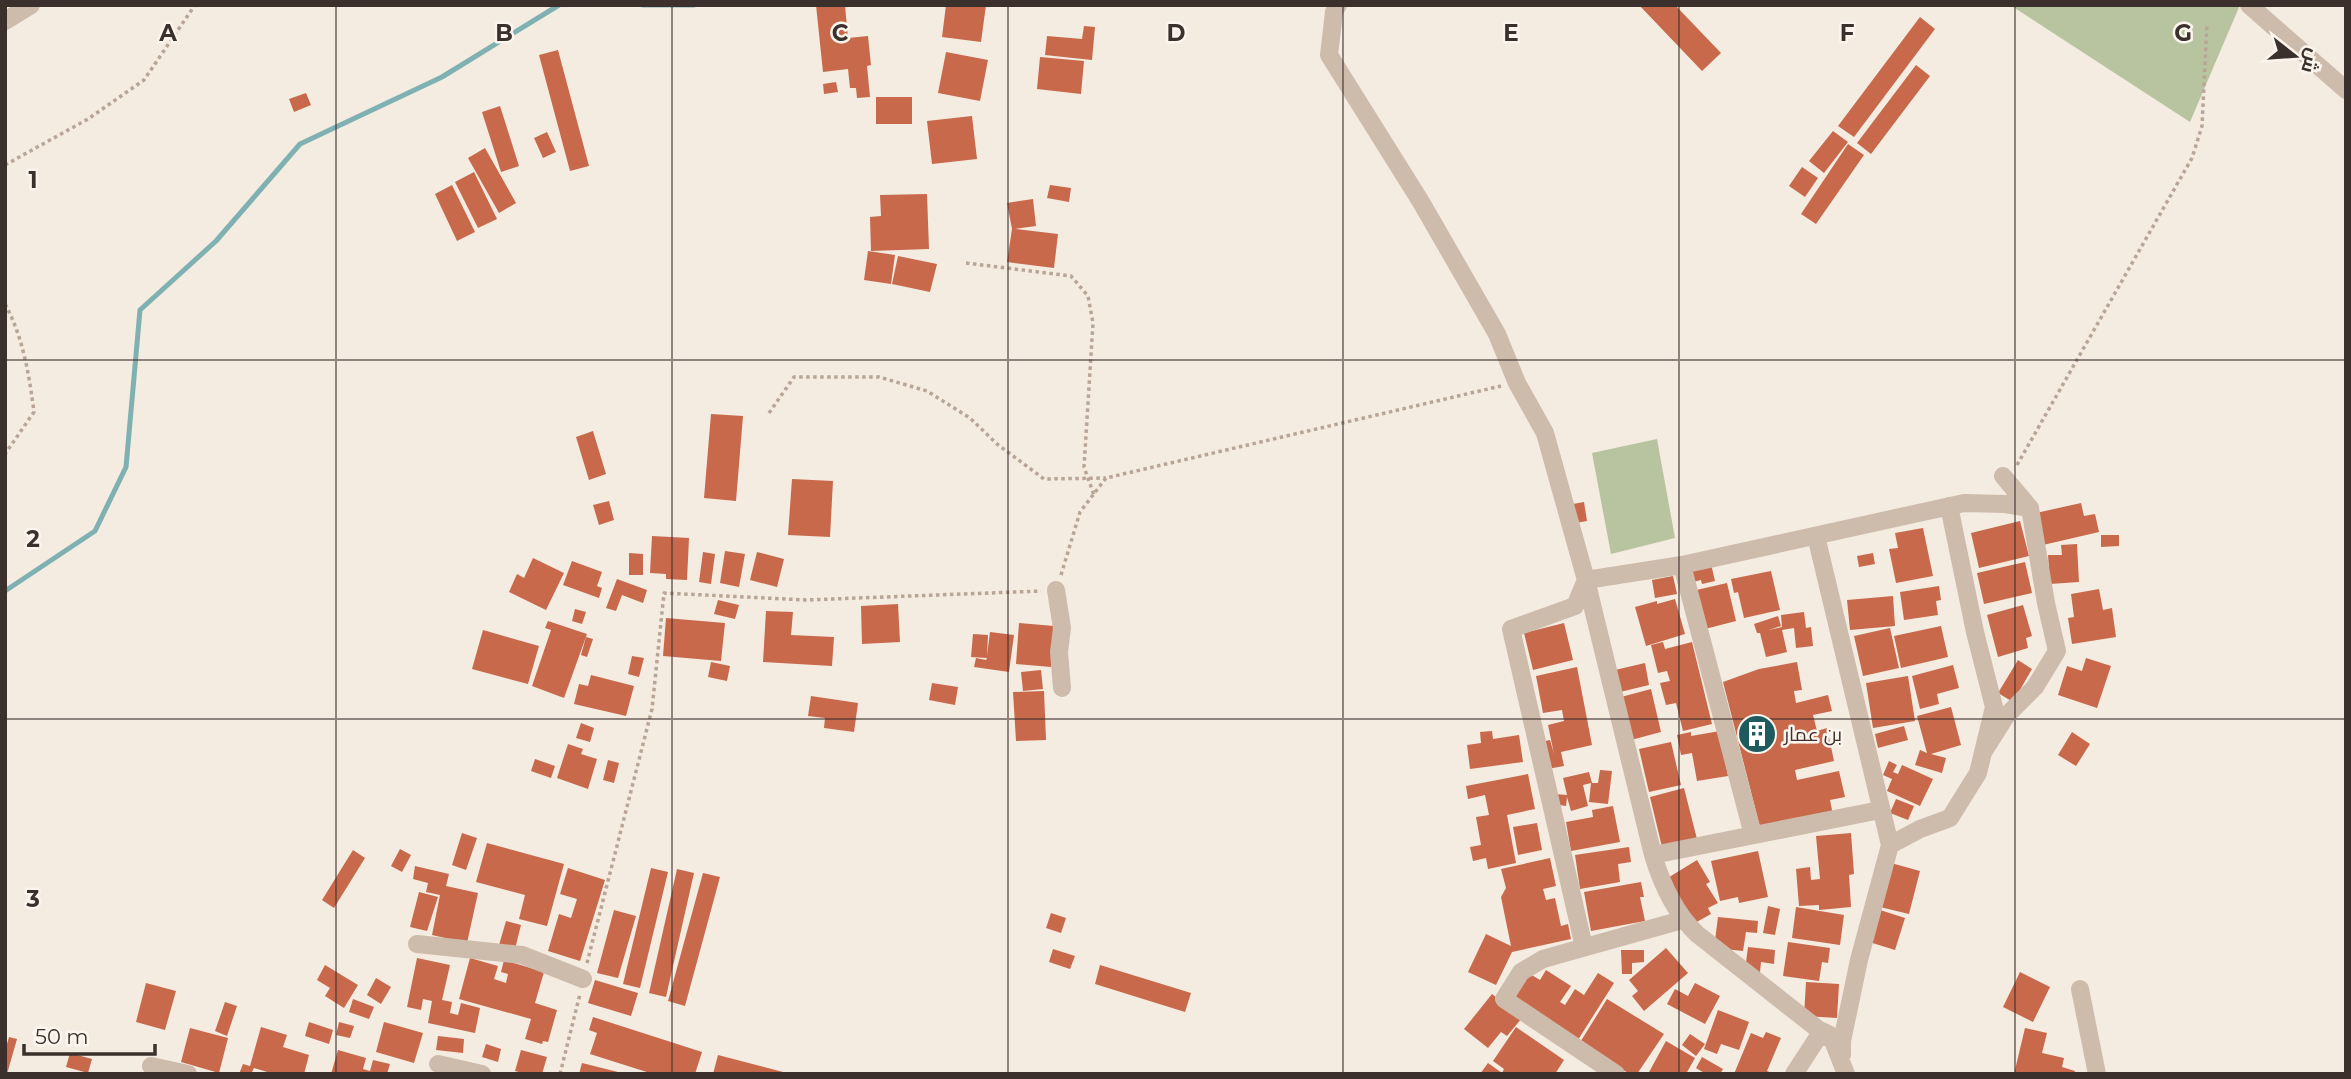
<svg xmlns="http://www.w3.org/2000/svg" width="2351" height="1079" viewBox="0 0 2351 1079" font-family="Montserrat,Cairo,sans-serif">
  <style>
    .green { fill: #b8c4a0 }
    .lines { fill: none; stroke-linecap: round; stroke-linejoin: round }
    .stream { stroke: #7fb0b2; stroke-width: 5 }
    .building { fill: #c8694b }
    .path { stroke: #b9a596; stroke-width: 3.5; stroke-dasharray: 3.5 3.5; stroke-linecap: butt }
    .minor { stroke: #cdbbac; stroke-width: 18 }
    .grid { fill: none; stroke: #3b302b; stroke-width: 2; stroke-opacity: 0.55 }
    .labels { text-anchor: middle; stroke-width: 5; stroke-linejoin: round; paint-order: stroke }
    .poi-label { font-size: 19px; fill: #3b302b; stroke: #fbf5ee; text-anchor: start }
    .grid-label { font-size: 23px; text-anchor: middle; font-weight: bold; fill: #3b302b; stroke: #fbf5ee; stroke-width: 5; stroke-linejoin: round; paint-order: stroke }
  </style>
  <rect width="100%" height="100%" fill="#f4ebe1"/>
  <!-- green -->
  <path class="green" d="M2010,5H2240L2190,122Z
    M1657,439L1675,538L1611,554L1592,453Z"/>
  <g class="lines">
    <!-- stream -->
    <path class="stream" d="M643,5H694
      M5,591L95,531L126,467L140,310L216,241L300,144L442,77L559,5"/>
  </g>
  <!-- building -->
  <path class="building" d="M816,5H845L848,38L868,36L871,65L867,66L870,97L857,98L856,88H850L848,69L823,72Z
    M946,5H986L981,42L942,37Z
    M1639,5H1675L1721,53L1702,71Z
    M1920,17L1935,29L1854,137L1838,126Z
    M1084,26L1095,27L1092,60L1045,55L1047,36L1082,39Z
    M558,50L589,166L570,171L539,55Z
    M946,52L988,60L980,101L938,93Z
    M1040,57L1084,61L1081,94L1037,89Z
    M1916,65L1930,76L1871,154L1857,143Z
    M836,82L838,92L824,94L823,84Z
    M306,93L311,105L294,112L289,99Z
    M876,97H912V124H876Z
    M500,106L519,166L501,172L482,112Z
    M972,116L977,159L932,164L927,121Z
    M1833,131L1848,142L1824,173L1809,161Z
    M547,132L556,152L543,158L534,138Z
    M1848,144L1864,155L1816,224L1801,214Z
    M485,148L516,203L499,213L468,158Z
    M1802,167L1818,178L1805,197L1789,186Z
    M474,172L497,219L478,228L455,182Z
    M452,185L475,232L457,241L435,194Z
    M1050,185L1071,188L1069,202L1047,198Z
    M927,194L929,249L871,251L870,217L881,216L880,195Z
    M1033,199L1036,226L1015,229L1058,234L1054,268L1007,262L1012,229L1007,203Z
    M868,251L895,255L891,284L864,280Z
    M898,256L937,264L930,292L892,284Z
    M711,414L743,416L736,501L704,498Z
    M593,431L606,474L589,480L576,437Z
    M792,479L833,481L830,537L788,535Z
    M609,501L614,520L599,525L593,505Z
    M1584,502L1587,521L1576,523L1573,504Z
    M2081,503L2084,516L2095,514L2099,532L2043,545L2036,513Z
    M2020,521L2029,556L1979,568L1971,533Z
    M1923,528L1933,576L1896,583L1889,549L1898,548L1895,533Z
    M2101,535H2119V546L2101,547Z
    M652,536L689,538L687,580L666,579V574L650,573Z
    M2077,544L2079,582L2050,584L2048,555H2062L2061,545Z
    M725,551L745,554L739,587L720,583Z
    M703,552L715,554L711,584L699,582Z
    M757,552L784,559L777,587L750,580Z
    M629,553L643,554V575H629Z
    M1873,553L1875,564L1859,567L1857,556Z
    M533,558L564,573L546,610L509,592L517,574L524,578Z
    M572,561L602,572L597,586L602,588L599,598L563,585Z
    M2025,562L2032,593L1984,604L1977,573Z
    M1711,564L1715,581L1702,584L1701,580L1693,582L1690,569Z
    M1771,571L1780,610L1744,618L1738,592L1734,593L1731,579Z
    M1673,576L1677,594L1655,598L1652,580Z
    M617,579L647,590L643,603L622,595L616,611L606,608Z
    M1727,583L1736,621L1701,630L1692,591Z
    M1939,586L1941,600L1936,601L1938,615L1904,620L1900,592Z
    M2099,589L2103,610L2112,608L2116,637L2072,644L2068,618L2074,617L2071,594Z
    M1893,596L1895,626L1850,630L1847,600Z
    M1675,599L1685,634L1646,646L1635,607L1657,601V604Z
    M718,600L739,605L735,619L714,614Z
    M898,604L900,642L862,644L861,606Z
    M2023,605L2032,636L2026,638L2028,648L1998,657L1987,615Z
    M575,609L586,612L582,624L572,621Z
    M766,611L793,612L791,635L834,637L832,666L763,662Z
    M1804,612L1806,628L1811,627L1813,646L1796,648L1794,628L1782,630L1787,652L1766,657L1760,633H1757L1754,624L1778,616L1781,626L1769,630L1782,627L1781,615Z
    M666,618L725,623L721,661L663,656Z
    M548,621L587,634L564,698L532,686L551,630L545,628Z
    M1019,623L1054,626L1051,667L1016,664Z
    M1564,623L1573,660L1533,670L1524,633Z
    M1941,626L1948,657L1901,668L1894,636Z
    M1890,628L1899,668L1863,676L1854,636Z
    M483,630L539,646L528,684L472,669Z
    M990,632L1014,635L1009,672L974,667L976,658L986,660L987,658L971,657L973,634L988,635L987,656Z
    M586,637L593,639L587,657L581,655Z
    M1663,642L1665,649L1692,642L1712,724L1683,731L1676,703L1666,705L1660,683L1670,681L1667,671L1658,673L1651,645Z
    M632,656L644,658L639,677L628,674Z
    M2086,658L2111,666L2097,708L2058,695L2067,666L2082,671Z
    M2018,660L2032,669L2013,702L1998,693Z
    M711,662L730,666L727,681L708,677Z
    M1797,662L1802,690L1794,691L1796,703L1828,695L1832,711L1813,715L1817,731L1827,728L1834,761L1795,770L1797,780L1839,771L1845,797L1830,800L1833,815L1761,831L1723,682L1759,669Z
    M1645,663L1649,685L1620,692L1615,670Z
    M1953,665L1959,688L1937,694L1939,704L1920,709L1912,676Z
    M1577,667L1592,745L1561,752L1564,766L1547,769L1541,742L1550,740L1554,754L1548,725L1564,721L1562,710L1543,713L1536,676Z
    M1041,670L1043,689L1023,691L1021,672Z
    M591,675L634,686L626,716L574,704L579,684L588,686Z
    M1908,676L1915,721L1873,728L1866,683Z
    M932,683L958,687L955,705L929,700Z
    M1651,689L1661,732L1631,740L1621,697Z
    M1044,691L1046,740L1016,741L1013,692Z
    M811,696L858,703L854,732L824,728L825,718L808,716Z
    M1951,707L1961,745L1931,754L1946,758L1942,773L1915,765L1920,750L1927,753L1917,716Z
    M581,723L594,728L590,742L576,738Z
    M1904,726L1908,740L1878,748L1875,734Z
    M1492,731L1493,739L1519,735L1523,762L1470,769L1467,745L1481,743L1480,732Z
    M1720,731L1728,776L1697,781L1692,753L1681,755L1677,735L1691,732V736Z
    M2072,732L2090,744L2076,766L2058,755Z
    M1671,742L1681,785L1649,792L1639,749Z
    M568,744L583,749L581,754L597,759L588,789L557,778Z
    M535,759L555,766L551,778L531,771Z
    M608,760L619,763L614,783L603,780Z
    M1889,761L1897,765L1893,772L1898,774L1902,765L1933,779L1920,806L1887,791L1892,779L1883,775Z
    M1600,770L1612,771L1608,804L1589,802L1591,783L1583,785L1588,806L1571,811L1567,797L1566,806L1554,804L1555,794L1567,795L1563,778L1589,772L1592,783H1598Z
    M1528,774L1535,809L1507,815L1516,863L1488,869L1486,858L1473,861L1470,847L1481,845L1476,817L1489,815L1485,795L1468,799L1466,786Z
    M1684,788L1697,839L1662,847L1650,797Z
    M1896,799L1914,806L1908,820L1890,813Z
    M1613,806L1620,842L1571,851L1566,822L1593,817L1592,810Z
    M1537,823L1542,850L1518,855L1513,827Z
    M462,833L477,838L466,870L452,865Z
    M1851,833L1854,874L1849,875L1851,907L1819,910V905L1799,906L1796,869L1810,867L1811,880L1820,879L1816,836Z
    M487,843L564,864L547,926L519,919L525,895L476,882Z
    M1629,847L1631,862L1618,864L1620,882L1580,889L1575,855Z
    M400,849L411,855L402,872L391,866Z
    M353,850L365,858L334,908L322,900Z
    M1758,851L1768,897L1739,903L1738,897L1720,901L1711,861Z
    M1550,858L1556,886L1543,889L1546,900L1555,898L1561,926L1568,924L1571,939L1512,952L1496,985L1468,972L1486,934L1511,946L1501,897L1506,888L1501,869Z
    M1697,860L1710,882L1706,884L1718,903L1708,908L1711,914L1693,924L1666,879Z
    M1891,863L1920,871L1909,914L1880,907Z
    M415,866L449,874L446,886L478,893L467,943L432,935L440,895L426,892L428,883L413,879Z
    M568,868L605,880L580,961L548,951L559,914L571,918L577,899L560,894Z
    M651,868L668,872L640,988L623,984Z
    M677,869L694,873L666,997L649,993Z
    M703,873L720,877L685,1006L668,1001Z
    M1641,882L1644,897H1640L1645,921L1591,931L1584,892Z
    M419,892L438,897L427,931L410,927Z
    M1768,906L1780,909L1775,935L1763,933Z
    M1796,907L1844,915L1840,945L1792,938Z
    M1877,909L1905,918L1895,950L1866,941Z
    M614,910L636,916L618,978L597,973Z
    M1051,913L1066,918L1061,933L1046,928Z
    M1718,917L1758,921L1757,933L1746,932L1743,951L1714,948Z
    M506,921L521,925L515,949L499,945Z
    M1788,942L1830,948L1828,963L1822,962L1819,981L1783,976Z
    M1748,947L1775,950L1774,964L1761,962L1760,972L1745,970Z
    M1666,948L1688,973L1644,1011L1632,996L1638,991L1629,980Z
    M1053,949L1075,956L1070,969L1049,962Z
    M1621,950H1644V962L1632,963V974H1622Z
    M417,958L450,965L442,1000L452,1002L450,1013L458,1015L461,1003L480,1008L475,1033L428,1023L432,1001L423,999L421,1010L407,1007Z
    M470,958L498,966L494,979L506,983L508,974L501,972L504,960L544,972L535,1003L557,1010L548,1042L543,1041L542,1044L525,1039L531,1019L459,999Z
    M325,965L358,985L344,1008L325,996L330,988L317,980Z
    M1100,965L1191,993L1185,1012L1095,984Z
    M1546,970L1571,986L1560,1002L1565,1005L1575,989L1584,995L1598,973L1614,983L1576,1043L1512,1002L1530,974L1540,980Z
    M2020,972L2050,987L2033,1022L2003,1007Z
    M376,978L391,987L381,1004L367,995Z
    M595,980L638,993L631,1016L588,1003Z
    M1806,982L1839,984L1837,1018L1804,1016Z
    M146,983L176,991L165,1030L136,1022Z
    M1695,983L1720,996L1705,1024L1667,1004L1675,989L1688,996Z
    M1492,994L1522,1018L1507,1036L1501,1032L1488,1048L1464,1029Z
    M353,999L374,1007L369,1019L349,1012Z
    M1607,999L1664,1034L1637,1074H1630L1579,1044Z
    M225,1002L237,1006L227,1036L215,1031Z
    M1718,1010L1749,1022L1739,1050L1721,1044L1717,1054L1704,1049Z
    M593,1017L702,1052L695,1074H653L590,1054L597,1033L589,1030Z
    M309,1022L333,1030L329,1044L305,1036Z
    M339,1022L354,1026L350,1038L336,1035Z
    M384,1022L423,1033L414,1063L376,1052Z
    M261,1027L287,1035L283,1047L309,1055L304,1074H274L254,1068L251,1074H239L243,1064L250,1066Z
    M1516,1027L1564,1060L1555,1074H1480L1488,1063L1502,1073L1504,1069L1493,1061Z
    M190,1028L228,1038L219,1073L181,1062Z
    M2025,1028L2047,1033L2042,1053L2064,1058L2062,1067L2075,1071L2074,1074H2014Z
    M1766,1032L1781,1038L1767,1071L1775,1074H1734L1751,1033L1763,1038Z
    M1690,1034L1705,1044L1696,1056L1682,1045Z
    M438,1036L464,1039L463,1053L436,1050Z
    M9,1037L17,1039L7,1074H5V1044H7Z
    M1666,1041L1695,1058L1686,1074H1648Z
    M486,1044L501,1049L498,1062L482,1057Z
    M338,1050L366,1058L363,1069L370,1071L373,1060L390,1064L387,1074H331Z
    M521,1050L547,1057L542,1074H526L515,1071Z
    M70,1053L92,1059L88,1073L66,1067Z
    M718,1055L787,1073V1074H713Z
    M1702,1057L1723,1069L1720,1074H1706L1696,1068Z
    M582,1063L622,1073V1074H579Z"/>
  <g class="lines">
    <!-- path -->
    <path class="path" d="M5,165L88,119L144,80L195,5
      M966,263L1071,276L1088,296L1093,323L1084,467L1094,495
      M5,304C23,337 29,374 34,412L5,454
      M769,413L794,377H879L927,391L970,418L997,444L1044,479L1106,478
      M2017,465L2192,158L2202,126L2207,23
      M1061,575L1080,512L1106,478L1501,386
      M587,963L652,709L664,593L806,600L1041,591
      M560,1074L580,994"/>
    <!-- minor -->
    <path class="minor" d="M1338,5L1334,12L1329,55L1421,202L1497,334L1517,383L1545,433L1586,580L1653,855C1662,885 1675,913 1697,934L1833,1041L1846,1074
      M2249,5L2346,90
      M5,21L31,5
      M2003,476L2030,508
      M1816,536L1890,845
      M1682,565L1753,835
      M1056,590L1062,628L1059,652L1062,688
      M1653,855L1880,810
      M417,944L522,955L583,979
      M1584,947L1511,629L1575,606L1586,580L1682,565L1964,503L2005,504L2030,508L2046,603L2057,651L2035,687L2006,716L1984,751
      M2080,989L2097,1074
      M1842,1055V1041L1859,960L1890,845L1920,829L1950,818L1978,773L1994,707L1975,632L1949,506
      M438,1064L482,1074
      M151,1066L188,1074
      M1616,1074L1504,999L1521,972L1543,959L1682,920
      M1794,1074L1822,1031L1832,1036"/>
  </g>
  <!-- grid -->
  <path class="grid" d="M336,5V1074M672,5V1074M1008,5V1074M1343,5V1074M1679,5V1074M2015,5V1074M5,360H2346M5,719H2346"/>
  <!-- icons -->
  <defs>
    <symbol id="building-disc" viewBox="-11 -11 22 22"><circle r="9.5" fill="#1f5a5e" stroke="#fbf5ee"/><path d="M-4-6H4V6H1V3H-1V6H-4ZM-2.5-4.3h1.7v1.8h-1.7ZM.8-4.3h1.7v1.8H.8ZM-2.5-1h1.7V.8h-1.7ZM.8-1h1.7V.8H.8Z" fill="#fff"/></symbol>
  </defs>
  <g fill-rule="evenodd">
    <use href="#building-disc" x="1735" y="712" width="44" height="44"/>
  </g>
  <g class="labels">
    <!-- poi labels -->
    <g class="poi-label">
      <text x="1784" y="741">بن عمار</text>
    </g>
  </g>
  <g class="grid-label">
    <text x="168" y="41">A</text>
    <text x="504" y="41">B</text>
    <text x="840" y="41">C</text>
    <text x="1176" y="41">D</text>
    <text x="1511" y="41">E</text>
    <text x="1847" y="41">F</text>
    <text x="2183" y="41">G</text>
    <text x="33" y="188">1</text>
    <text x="33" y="547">2</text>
    <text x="33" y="907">3</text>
  </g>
  <!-- border -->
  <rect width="2351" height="1079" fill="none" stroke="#3b302b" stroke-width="14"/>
  <!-- north arrow -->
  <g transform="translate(2295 56) rotate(107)" stroke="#fbf5ee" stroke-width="5" paint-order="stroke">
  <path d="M0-5L12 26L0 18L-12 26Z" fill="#3b302b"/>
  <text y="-10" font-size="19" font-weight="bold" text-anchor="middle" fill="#3b302b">ش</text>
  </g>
  <!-- scale -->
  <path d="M24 1044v10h131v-10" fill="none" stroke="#3b302b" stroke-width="3.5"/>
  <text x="35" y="1044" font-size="21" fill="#3b302b" stroke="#fbf5ee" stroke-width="5" paint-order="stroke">50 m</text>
</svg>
